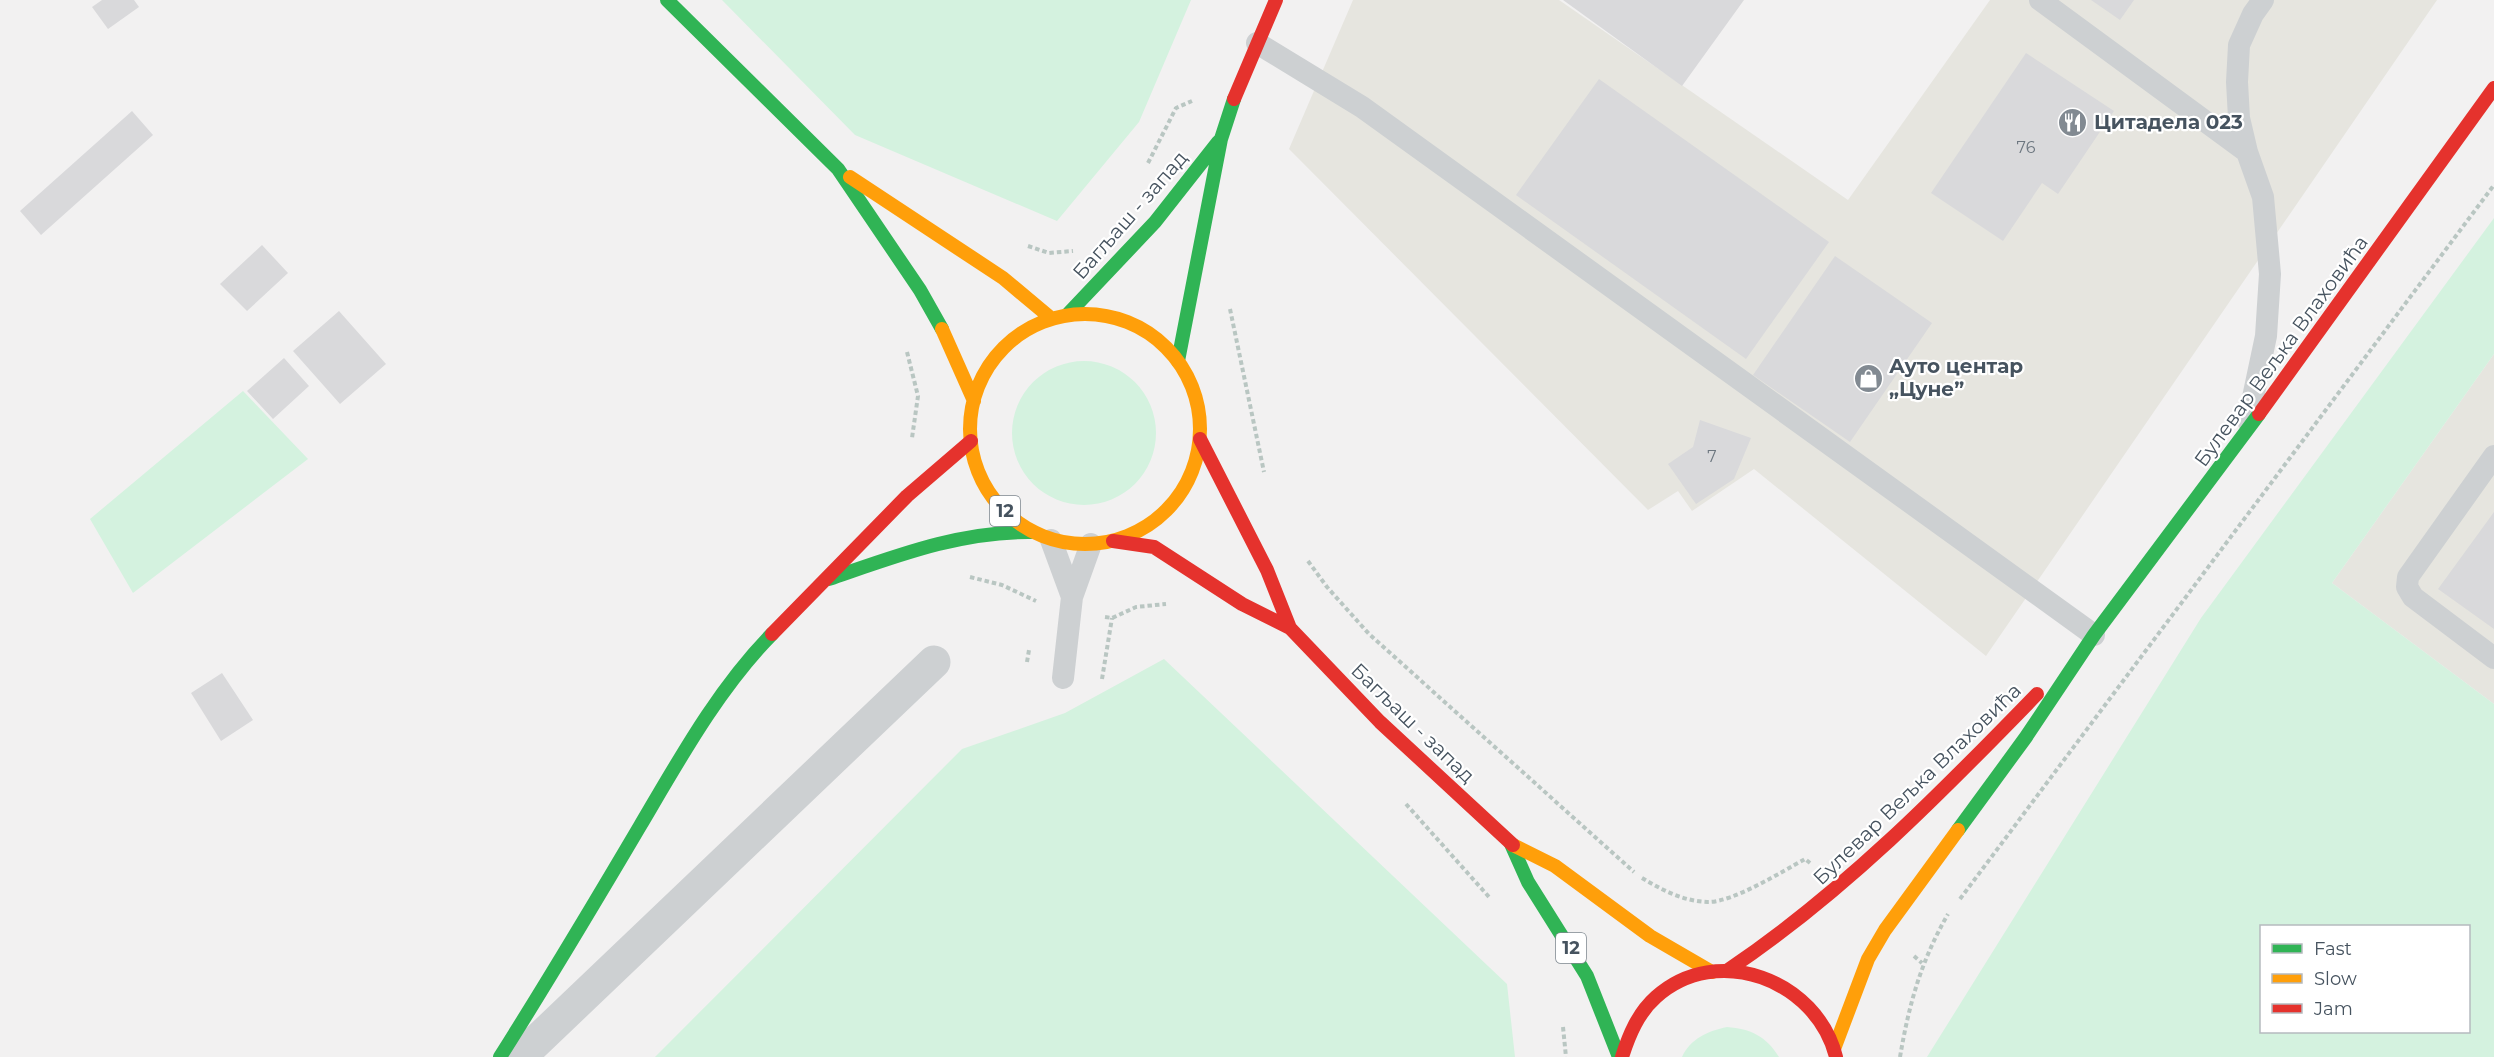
<svg xmlns="http://www.w3.org/2000/svg" width="2494" height="1057" viewBox="0 0 2494 1057" font-family="Montserrat,sans-serif">
  <style>
    .commercial { fill: #e6e5df }
    .green { fill: #d4f2df; fill-rule: evenodd }
    .building { fill: #d9d9db }
    .lines { fill: none; stroke-linecap: round; stroke-linejoin: round }
    .path { stroke: #b9c6c2; stroke-width: 4; stroke-dasharray: 4.5 3; stroke-linecap: butt }
    .lane { stroke: #cdd0d2; stroke-width: 22 }
    .street { stroke: #cdd0d2; stroke-width: 33 }
    .fast { stroke: #30b455; stroke-width: 14 }
    .slow { stroke: #ff9f0a; stroke-width: 14 }
    .jam { stroke: #e5322d; stroke-width: 14 }
    .labels { text-anchor: middle; stroke-width: 4.5; stroke-linejoin: round; paint-order: stroke }
    .number-label { font-size: 16px; fill: #6c767f }
    .shield { fill: #fff; stroke: #7e878f; stroke-width: 1.5 }
    .shield-label { font-size: 18px; font-weight: bold; fill: #46535f }
    .poi-label { font-size: 20px; font-weight: bold; fill: #46535f; stroke: #fff; text-anchor: start }
    .street-label { font-size: 20px; fill: #46535f; stroke: #fff }
  </style>
  <rect width="100%" height="100%" fill="#f2f1f1"/>
  <!-- commercial -->
  <path class="commercial" d="M1353,0H1559L1848,200L1990,0H2437L1986,656L1754,469L1692,511L1678,491L1648,510L1289,149Z
    M2494,354V704L2332,583Z"/>
  <!-- green -->
  <path class="green" d="M722,0H1191L1139,122L1057,221L855,135Z
    M2494,218V354L2332,583L2494,704V1057H1927L2201,618ZM2262,926H2468V1032H2262Z
    M1012 433a72 72 0 1 1 144 0a72 72 0 1 1-144 0Z
    M243,391L308,459L133,593L90,519Z
    M1164,659L1507,984L1515,1057H655L962,749L1065,713Z
    M1727,1027C1751,1029 1766,1036 1779,1057H1682C1690,1039 1708,1031 1727,1027Z"/>
  <!-- building -->
  <path class="building" d="M102,0H134L139,7L108,29L92,7Z
    M1563,0H1744L1682,86Z
    M2091,0H2134L2120,20Z
    M2026,53L2114,111L2058,194L2042,183L2003,241L1931,193Z
    M1599,79L1829,242L1746,359L1516,195Z
    M132,111L153,135L41,235L20,211Z
    M262,245L288,273L247,311L220,284Z
    M1835,256L1932,323L1850,442L1753,375Z
    M339,311L386,364L340,404L293,351Z
    M284,358L309,386L273,419L247,391Z
    M1700,420L1751,438L1734,479L1696,504L1668,464L1693,447Z
    M2494,512V629L2438,589Z
    M222,673L253,720L221,741L191,693Z"/>
  <g class="lines">
    <!-- path -->
    <path class="path" d="M1148,163L1176,108L1192,101
      M1028,246L1049,253L1073,251
      M1230,309L1264,472
      M907,352L918,396L912,438
      M1308,561L1327,587L1369,634L1634,872
      M970,577L1002,585L1036,601
      M1105,617L1112,618L1136,607L1166,604
      M1027,662L1029,650
      M1102,679L1112,618
      M1406,804L1489,897
      M1642,878C1662,890 1683,901 1707,902C1732,903 1783,871 1805,859L1810,863
      M1960,899L2494,185
      M1914,956L1922,963
      M1563,1027L1566,1057
      M1900,1057C1909,1004 1921,961 1948,914"/>
    <!-- lane -->
    <path class="lane" d="M2040,0L2247,152
      M1257,43L1362,107L2094,635
      M2248,421L2266,336L2270,274L2263,197L2247,152L2239,118L2237,82L2239,45L2253,14L2263,0
      M2494,456L2408,577L2407,587L2413,597L2494,658
      M1051,540L1072,597
      M1063,678L1072,597L1091,544"/>
    <!-- street -->
    <path class="street" d="M520,1057L934,662"/>
    <!-- fast -->
    <path class="fast" d="M667,0L838,169L920,290L942,329
      M1067,315L1155,222L1218,142
      M1178,361L1221,139L1234,99
      M829,579C896,556 960,531 1032,532
      M1958,830L2026,737L2094,635L2259,414
      M1511,844L1528,882L1587,976L1619,1057
      M500,1057C548,981 594,904 640,826C679,760 718,689 772,634"/>
    <!-- slow -->
    <path class="slow" d="M850,177L1003,278L1052,319
      M970 429a115 115 0 1 1 230 0a115 115 0 1 1-230 0Z
      M942,329L974,401
      M1513,845L1555,866L1650,936L1712,972
      M1834,1049L1868,959L1885,930L1958,830"/>
    <!-- jam -->
    <path class="jam" d="M1234,99L1276,0
      M2259,414L2494,88
      M1200,439L1267,570L1290,628
      M1113,541L1154,547L1242,604L1290,628L1380,722L1513,845
      M772,634L907,496L971,441
      M1728,970C1844,892 1940,794 2037,694
      M1622,1057C1629,1035 1638,1013 1656,997C1717,942 1817,980 1836,1057"/>
  </g>
  <!-- icons -->
  <defs>
    <symbol id="restaurant-disc" viewBox="-11 -11 22 22"><circle r="9.5" fill="#828a92" stroke="#fff"/><path d="M-5-6h1v4h1v-4h1v4h1v-4h1v5L-1.5 .5V6h-2V.5L-5-1ZM5-6V6H3V1.5H1.5Q1.5-4 5-6Z" fill="#fff"/></symbol>
    <symbol id="shop-disc" viewBox="-11 -11 22 22"><circle r="9.5" fill="#828a92" stroke="#fff"/><path d="M-5-2.5h2.3a2.7 3.5 0 0 1 5.4 0H5L5.5 6h-11ZM-1.5-2.5h3a1.5 2.3 0 0 0-3 0Z" fill="#fff"/></symbol>
  </defs>
  <g fill-rule="evenodd">
    <use href="#restaurant-disc" x="2056" y="106" width="33" height="33"/>
    <use href="#shop-disc" x="1852" y="362" width="33" height="33"/>
  </g>
  <g class="labels">
    <!-- number labels -->
    <g class="number-label">
      <text x="2026" y="153">76</text>
      <text x="1712" y="462">7</text>
    </g>
    <!-- shield labels -->
    <g class="shield">
      <rect x="990" y="496" width="30" height="30" rx="4.5"/>
      <rect x="1556" y="933" width="30" height="30" rx="4.5"/>
    </g>
    <g class="shield-label">
      <text x="1005" y="517">12</text>
      <text x="1571" y="954">12</text>
    </g>
    <!-- poi labels -->
    <g class="poi-label">
      <text x="2094" y="129">Цитадела 023</text>
      <text x="1889" y="373">Ауто центар<tspan x="1889" dy="23">„Цуне”</tspan></text>
    </g>
    <!-- street labels -->
    <g class="street-label">
      <text transform="translate(1130 215) rotate(-49)" y="7">Багљаш - запад</text>
      <text transform="translate(2281 351) rotate(-54)" y="7">Булевар Вељка Влаховића</text>
      <text transform="translate(1413 723) rotate(44)" y="7">Багљаш - запад</text>
      <text transform="translate(1917 784) rotate(-44)" y="7">Булевар Вељка Влаховића</text>
    </g>
  </g>
  <!-- legend -->
  <rect x="2260" y="925" width="210" height="108" fill="#ffffff" stroke="#b5babf" stroke-width="1.5"/>
  <rect x="2272" y="944" width="30" height="9" fill="#30b455" stroke="#b5babf" stroke-width="1.5"/>
  <text x="2314" y="955" font-size="18" fill="#46535f">Fast</text>
  <rect x="2272" y="974" width="30" height="9" fill="#ff9f0a" stroke="#b5babf" stroke-width="1.5"/>
  <text x="2314" y="985" font-size="18" fill="#46535f">Slow</text>
  <rect x="2272" y="1004" width="30" height="9" fill="#e5322d" stroke="#b5babf" stroke-width="1.5"/>
  <text x="2314" y="1015" font-size="18" fill="#46535f">Jam</text>
</svg>
